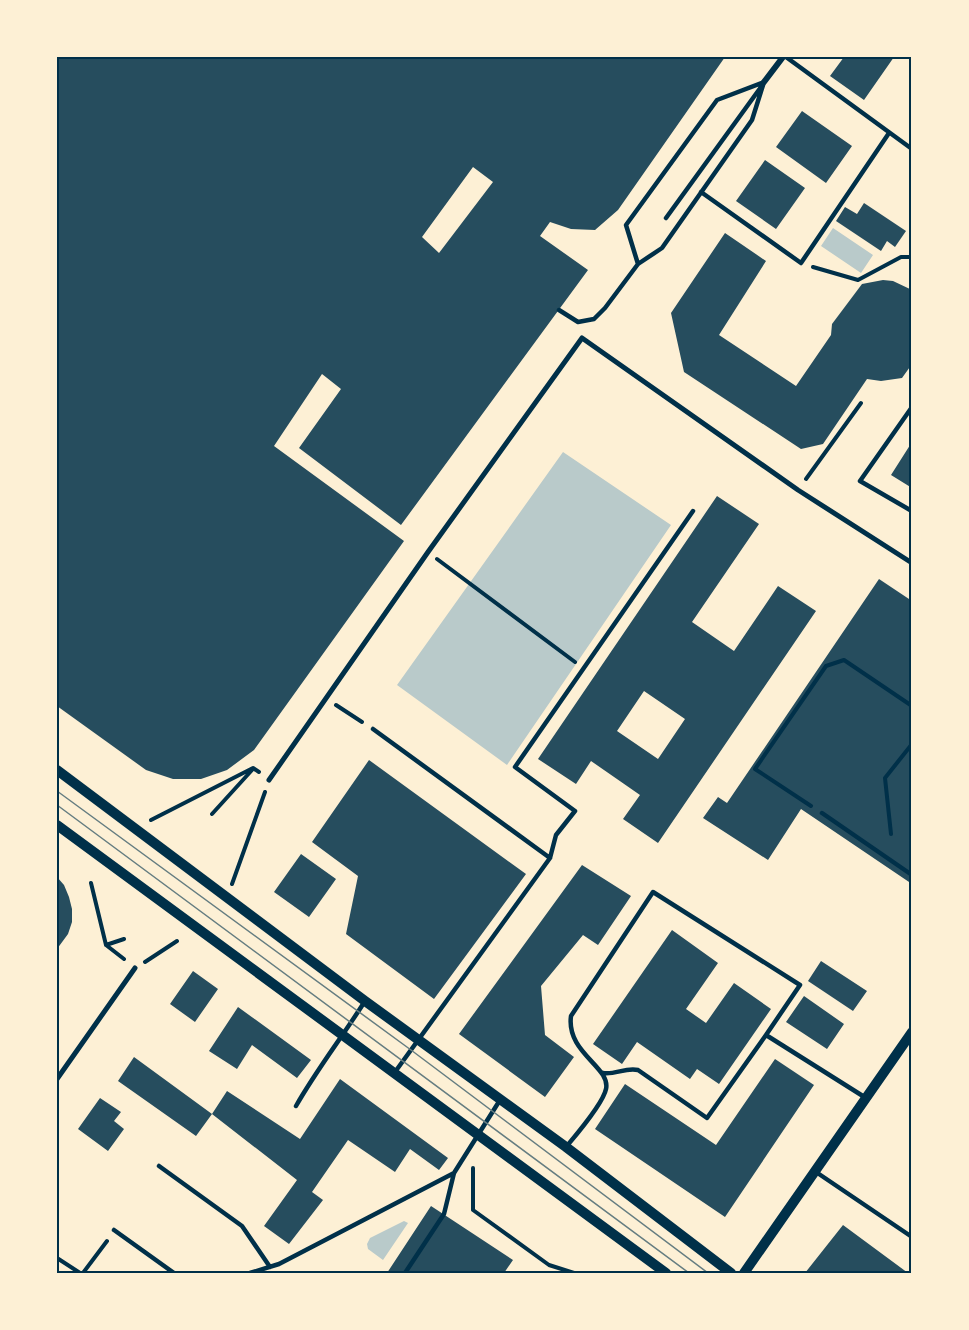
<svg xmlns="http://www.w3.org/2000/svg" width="969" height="1330" viewBox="0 0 969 1330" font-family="'Exo 2',sans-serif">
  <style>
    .green { fill: #b9caca }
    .building { fill: #264d5e; fill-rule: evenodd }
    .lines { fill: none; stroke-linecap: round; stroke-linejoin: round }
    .path { stroke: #003049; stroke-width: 4 }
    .service { stroke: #003049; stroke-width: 4.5 }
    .pedestrian { stroke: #003049; stroke-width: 5 }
    .minor { stroke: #003049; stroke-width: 6 }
    .tertiary { stroke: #003049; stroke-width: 10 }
    .tram { stroke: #657d81; stroke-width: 1.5 }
    .neatline { fill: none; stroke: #003049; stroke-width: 2 }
  </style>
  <rect width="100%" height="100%" fill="#fdf0d5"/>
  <!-- green -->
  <path class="green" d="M833,228L873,255L861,273L821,246Z
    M563,452L671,525L507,765L397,685Z
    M404,1221L408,1223L383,1260L368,1249L367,1244L370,1238Z"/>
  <!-- building -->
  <path class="building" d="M57,57H725L618,210L595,230L571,229L550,222L540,236L588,270L401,525L299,448L341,389L322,374L274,446L404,541L254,750L227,770L201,779H173L146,770L57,706ZM473,167L493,182L439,253L422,237Z
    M844,57H894L864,100L830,76Z
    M802,111L852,146L826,183L776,147Z
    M765,160L805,188L776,229L736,201Z
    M864,203L906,231L895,247L887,241L881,251L836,221L845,207L857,214Z
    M725,233L766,261L719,335L796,386L831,335L832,324L862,284L883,280L893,281L912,290V364L902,378L881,381L867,379L823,444L801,449L684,372L671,313Z
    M912,442V488L891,475Z
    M717,496L759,524L692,622L734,651L778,586L816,611L658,843L623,819L640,795L591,761L576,784L538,759ZM644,691L685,719L658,759L617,731Z
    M879,579L912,601V884L801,809L768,860L703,818L718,797L727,803Z
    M369,760L526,874L434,999L346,934L358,876L312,842Z
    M301,854L336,879L309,917L274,892Z
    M582,865L631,896L598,945L583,935L541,986L545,1035L574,1057L545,1097L459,1034Z
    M57,877L64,885L69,897L72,909V922L68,934L57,949Z
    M672,930L718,963L686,1009L706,1023L734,983L771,1009L719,1084L697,1069L690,1079L637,1042L622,1064L593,1044Z
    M821,961L867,991L853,1011L808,981Z
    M193,971L218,989L195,1022L170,1004Z
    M804,996L844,1024L827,1049L786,1022Z
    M238,1007L311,1060L297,1078L252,1045L237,1069L209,1051Z
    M134,1057L212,1114L196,1136L118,1081Z
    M775,1059L814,1085L725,1217L595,1129L625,1084L716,1145Z
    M340,1079L448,1158L439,1170L410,1149L395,1172L348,1140L312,1192L323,1200L289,1244L264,1226L297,1180L212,1114L227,1091L300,1139Z
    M100,1098L121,1112L114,1121L124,1129L108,1151L78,1129Z
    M431,1206L513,1260L504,1273H387Z
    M843,1225L908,1273H805Z"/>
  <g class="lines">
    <!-- path -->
    <path class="path" d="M813,267L858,280L901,257H912
      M806,479L861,403
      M437,559L575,662
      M336,705L362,722
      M811,806L755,769L826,666L844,660L912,706
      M212,814L252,770
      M151,820L253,768L259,772
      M891,834L885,778L912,744
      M91,883L106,945L124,959
      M232,884L265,792
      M106,945L124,939
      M145,962L177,941
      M473,1168V1210L549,1265L574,1273
      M57,1258L80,1273
      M83,1273L107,1241"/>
    <!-- service -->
    <path class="service" d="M786,57L912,149
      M701,192L801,263L889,133
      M666,218L761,87
      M638,264L626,225L717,100L764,82
      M559,310L578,322L594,319L605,308L638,264L662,248L752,120L764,82
      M910,510L860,481L912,407
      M373,729L550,858
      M822,813L912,875
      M395,1072L550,858L556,835L575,811L515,767L693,511
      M603,1073C615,1075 626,1067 638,1070L707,1118L766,1035
      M296,1106C317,1069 343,1036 365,1001
      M566,1147C576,1135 603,1104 606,1089C611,1067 566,1053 571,1016L653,892L800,985L766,1035L866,1098
      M159,1166L242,1226L270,1267
      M816,1172L912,1237
      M114,1230L174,1273
      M250,1273L279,1264L454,1173L500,1100
      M405,1273L444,1214L454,1173"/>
    <!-- pedestrian -->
    <path class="pedestrian" d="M269,780L428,552L582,338L798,490L912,563
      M57,1079L135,968"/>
    <!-- minor -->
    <path class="minor" d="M764,82L783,57"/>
    <!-- tertiary -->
    <path class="tertiary" d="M57,770L365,1001L566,1147L731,1273
      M57,825L666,1273
      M744,1273L912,1032"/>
    <!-- tram -->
    <path class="tram" d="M57,791L411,1050L708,1273
      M57,805L689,1273"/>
  </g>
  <!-- border -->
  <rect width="969" height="1330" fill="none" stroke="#fdf0d5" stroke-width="117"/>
  <rect x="58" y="58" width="852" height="1214" class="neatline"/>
</svg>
